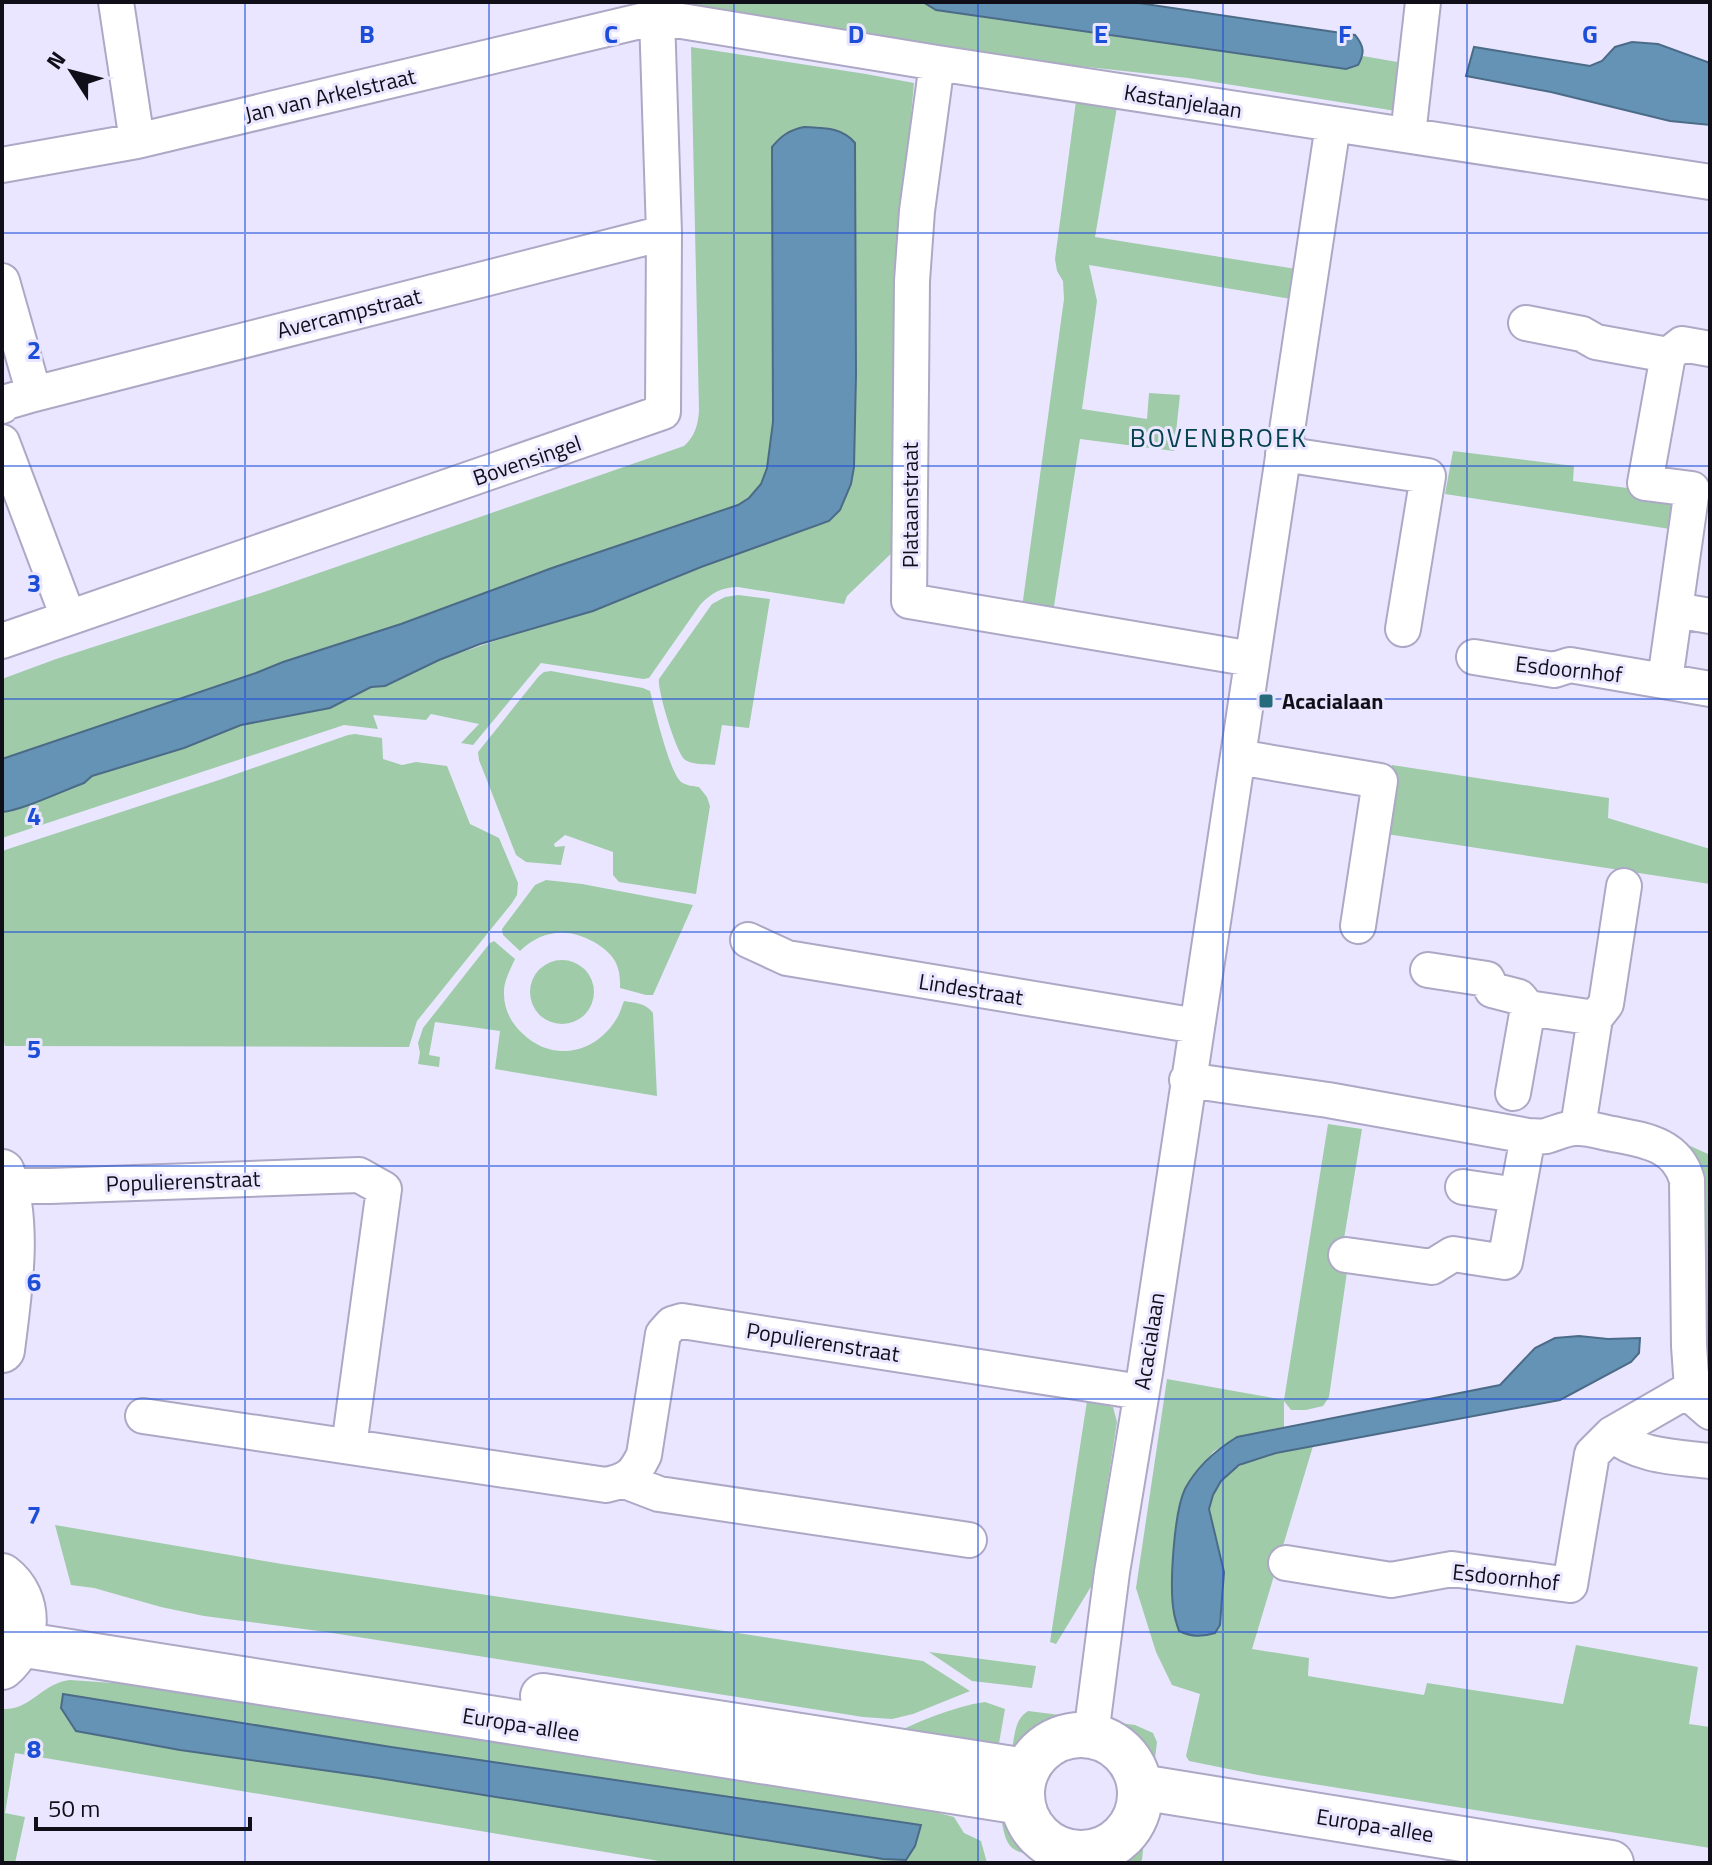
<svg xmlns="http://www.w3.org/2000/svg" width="1712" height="1865" viewBox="0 0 1712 1865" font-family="'Titillium Web',sans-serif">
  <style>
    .green { fill: #9fcba9; fill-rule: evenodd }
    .water { fill: #6593b6; stroke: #4c6b87; stroke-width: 2 }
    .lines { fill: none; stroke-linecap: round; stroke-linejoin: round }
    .street-casing { stroke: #ada8c5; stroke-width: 38 }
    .secondary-casing { stroke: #ada8c5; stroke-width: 48 }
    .street { stroke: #fff; stroke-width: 34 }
    .secondary { stroke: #fff; stroke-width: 44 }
    .grid { fill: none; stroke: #1d4ed8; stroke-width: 2; stroke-opacity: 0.55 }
    .poi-dot { fill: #266b7b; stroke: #eae6ff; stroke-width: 3 }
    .labels { text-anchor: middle; stroke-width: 6; stroke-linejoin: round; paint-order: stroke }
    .street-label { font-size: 22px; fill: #100e18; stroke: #eae6ff }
    .poi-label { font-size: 22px; font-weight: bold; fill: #100e18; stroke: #eae6ff; text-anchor: start }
    .quarter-label { font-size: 26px; letter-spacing: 2px; fill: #04424e; stroke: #eae6ff }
    .grid-label { font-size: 26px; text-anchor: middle; font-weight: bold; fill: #1d4ed8; stroke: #eae6ff; stroke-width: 6; stroke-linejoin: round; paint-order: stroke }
  </style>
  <rect width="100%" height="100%" fill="#eae6ff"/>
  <!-- green -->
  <path class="green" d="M682,2H923L936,10L1346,69L1358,65L1363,56L1403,63L1396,111L1188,78L1004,58L687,6Z
    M691,47L866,74L914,83L901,226V544L847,596L844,604L738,587C722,587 711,593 700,605L649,678L643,679L541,663L473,745L461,743L479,724L431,714L426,720L373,715L378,729L344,725L2,838V812L24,806L84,783L92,776L184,748L241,725L330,708L371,687L385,686L439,660L667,582L701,567L806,530L851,484L854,467L856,375L855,143C844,129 817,122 800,130C790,134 781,142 772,148L773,422L767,468L761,484L749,498L738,505L552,568L401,624L283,662L256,673L2,759V679L56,659L264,592L684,446C695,436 698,425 699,411Z
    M1076,101L1117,107L1095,237L1296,269L1291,299L1089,265L1097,301L1082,409L1147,419L1149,393L1180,395L1174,451L1080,439L1052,619L1021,615L1064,299L1063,281L1057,271L1055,259Z
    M1453,451L1574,466L1573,481L1674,494L1670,529L1445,494Z
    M738,595L770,599L749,728L722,725L715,765C707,764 690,765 684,759C676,751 657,690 659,679L712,604L725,597Z
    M551,671L643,688L650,691C655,710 669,771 681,782C687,786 693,786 699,787L707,797L710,806L696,894L619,882L613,875V852L565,835L554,844L555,847L565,846L561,865L526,862L516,855L479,760L478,752L539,676L544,672Z
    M355,734L382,738L383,759L402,765L416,762L447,766L470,824L499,838L518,883L517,895L512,903L417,1021L409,1047L5,1046L2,1036V851L219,780L348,735Z
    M1392,765L1609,798L1608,818L1710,849V884L1380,833Z
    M546,880L582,884L693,905L653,995H646L620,988C621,965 614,954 594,942C568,927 541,930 520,951L503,935L502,929L535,885Z
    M494,941L515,959C510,970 503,982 504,994C504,1009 511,1023 522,1033C552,1063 596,1054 617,1018C620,1013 622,1006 624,1001C635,1003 646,1003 653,1013L657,1096L495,1069L500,1031L435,1022L429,1055L440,1057L439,1067L418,1064L420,1053L418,1043L423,1028L490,943Z
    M530 992a32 32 0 1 1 64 0a32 32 0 1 1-64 0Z
    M1328,1124L1362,1129L1340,1263L1348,1265L1329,1397L1323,1406L1306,1410H1291L1284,1401V1427L1237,1437L1213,1452L1185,1490L1180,1509L1172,1562L1220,1625C1222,1607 1226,1587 1223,1569C1220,1553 1209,1523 1209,1508C1211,1462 1279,1452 1313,1446L1252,1649L1309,1658L1308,1676L1424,1695L1427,1683L1563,1704L1576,1645L1698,1667L1689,1724L1710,1727V1848L1258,1775L1189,1761L1186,1756L1200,1694L1172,1685L1156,1652L1136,1588L1167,1379L1284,1400Z
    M1677,1140L1708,1154L1710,1153V1349L1703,1347Z
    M1087,1401L1113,1407L1117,1422L1092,1585L1056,1644L1050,1642Z
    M55,1525L282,1564L923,1661L970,1691L913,1714L892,1719L863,1717L326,1632L204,1616L161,1607L94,1588L71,1585Z
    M929,1652L1036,1666L1032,1688L972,1681Z
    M70,1680L156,1686L908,1805L954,1817L964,1833L981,1841L987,1863H671L15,1753L5,1813L25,1817L15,1863H2V1709C30,1711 42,1683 70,1680ZM64,1694L391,1747L681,1826L372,1777L180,1750L76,1731Z
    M985,1702L1005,1709L998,1749L884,1738C916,1723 950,1707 985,1702Z
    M1028,1711L1068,1716C1062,1722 1057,1723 1049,1726C1036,1733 1026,1743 1012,1749C1015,1734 1015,1719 1028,1711Z
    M1111,1722L1135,1725L1153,1733L1157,1742L1154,1767Z
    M1001,1815L1014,1820L1035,1844L1051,1857C1015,1852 1006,1856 1001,1815Z
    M1145,1831L1142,1860L1138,1863L1085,1861C1098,1859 1112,1854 1123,1846C1131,1839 1134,1836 1145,1831Z"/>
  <!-- water -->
  <path class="water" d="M923,2H1132L1355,35C1364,46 1365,53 1358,65L1346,69L936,10Z
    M1632,42L1658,44L1710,63V125L1670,121L1551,92L1466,76L1474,47L1590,66L1602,61L1615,47Z
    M804,127C823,128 842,127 855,143L856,375L854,467L851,484L840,510L829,521L701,567L593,611L480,644L439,660L385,686L371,687L330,708L241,725L184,748L92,776L84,783C62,791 23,810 2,812V759L256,673L283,662L401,624L552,568L738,505L749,498L761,484L767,468L773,422L772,147C781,136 789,130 804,127Z
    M1579,1336L1608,1339L1640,1338L1639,1353L1631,1362L1560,1400L1276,1453L1239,1465L1221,1481L1213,1495L1209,1509L1224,1572L1220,1625L1215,1633C1202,1637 1192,1637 1179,1631C1177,1625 1175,1619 1174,1613C1169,1587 1174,1512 1185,1489C1197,1466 1216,1450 1237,1437L1500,1385L1535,1348L1555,1338Z
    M63,1694L391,1747L921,1825L915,1846L906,1860L883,1859L372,1777L180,1750L76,1731L61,1708Z"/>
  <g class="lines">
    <defs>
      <path id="street" d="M116,2L137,141
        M937,63L917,211L912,281L909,601L1252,659
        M1408,135L1423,2
        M2,165L137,141L657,17L937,63L1710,182
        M2,281L34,394L3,403L2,406
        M1526,323L1582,334L1596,342L1668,355
        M34,394L664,233
        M2,442L68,617
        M1283,454L1428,476L1403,629
        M1675,610L1710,616
        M2,641L663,412L664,233L657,17L658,2
        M1474,657L1554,670L1570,665L1710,689
        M1665,680L1692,489L1645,483L1668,355L1682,344L1710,349
        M1238,757L1380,781L1358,926
        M748,940L787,958L1197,1026
        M1428,970L1487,979L1492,990L1519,997L1528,1008L1595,1018
        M1187,1080L1328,1100L1528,1136C1534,1136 1541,1137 1546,1136C1557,1133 1565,1128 1576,1128C1588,1127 1601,1132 1613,1134C1644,1140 1677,1144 1687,1180L1689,1346L1692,1388L1695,1399L1710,1412
        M1513,1093L1528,1008
        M1578,1127L1595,1018L1606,1004L1624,886
        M2,1186H50L359,1175L384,1189L349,1446
        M1463,1187L1517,1195
        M1346,1255L1432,1267L1453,1254L1505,1262L1528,1136
        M143,1416L606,1485C628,1480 634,1476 644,1455L663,1334L672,1324L682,1321L1141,1392
        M1612,1434C1639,1457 1676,1457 1710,1461
        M625,1481L659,1494L969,1540
        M1286,1563L1391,1580L1452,1569L1570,1585L1592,1454L1612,1434L1692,1388
        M1091,1735L1112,1572L1145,1373L1333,125"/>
      <path id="secondary" d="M2,1172C20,1228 9,1293 2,1350
        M2,1576C32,1599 30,1643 2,1667
        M19,1644L1022,1802
        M543,1696L1026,1771
        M1022 1794a59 59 0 1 1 118 0a59 59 0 1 1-118 0Z
        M1140,1787L1611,1863"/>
    </defs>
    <!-- street casing -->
    <use href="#street" class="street-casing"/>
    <!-- secondary casing -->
    <use href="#secondary" class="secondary-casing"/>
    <!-- street -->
    <use href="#street" class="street"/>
    <!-- secondary -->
    <use href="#secondary" class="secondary"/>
  </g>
  <!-- grid -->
  <path class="grid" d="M245,2V1863M489,2V1863M734,2V1863M978,2V1863M1223,2V1863M1467,2V1863M2,233H1710M2,466H1710M2,699H1710M2,932H1710M2,1166H1710M2,1399H1710M2,1632H1710"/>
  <!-- markers -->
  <rect class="poi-dot" x="1258" y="693" width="16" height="16" rx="4"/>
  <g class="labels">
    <!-- street labels -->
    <g class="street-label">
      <text transform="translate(330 95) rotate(-13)" y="8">Jan van Arkelstraat</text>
      <text transform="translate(1183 101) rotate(9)" y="8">Kastanjelaan</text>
      <text transform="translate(349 313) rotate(-14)" y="8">Avercampstraat</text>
      <text transform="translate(527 460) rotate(-19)" y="8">Bovensingel</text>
      <text transform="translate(910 505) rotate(-90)" y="8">Plataanstraat</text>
      <text transform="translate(1569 669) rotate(6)" y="8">Esdoornhof</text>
      <text transform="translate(971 989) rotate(9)" y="8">Lindestraat</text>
      <text transform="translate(183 1181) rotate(-2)" y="8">Populierenstraat</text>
      <text transform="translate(1149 1341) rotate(-81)" y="8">Acacialaan</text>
      <text transform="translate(823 1342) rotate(9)" y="8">Populierenstraat</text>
      <text transform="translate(1506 1577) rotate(6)" y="8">Esdoornhof</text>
      <text transform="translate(521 1724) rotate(9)" y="8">Europa-allee</text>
      <text transform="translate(1375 1825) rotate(9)" y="8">Europa-allee</text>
    </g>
    <!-- poi labels -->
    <g class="poi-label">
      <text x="1282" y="709">Acacialaan</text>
    </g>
    <!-- quarter labels -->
    <g class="quarter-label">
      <text x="1219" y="447">BOVENBROEK</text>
    </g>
  </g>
  <g class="grid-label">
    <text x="367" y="43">B</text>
    <text x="611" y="43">C</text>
    <text x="856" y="43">D</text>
    <text x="1101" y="43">E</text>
    <text x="1345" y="43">F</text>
    <text x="1590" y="43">G</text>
    <text x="34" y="359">2</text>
    <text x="34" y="592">3</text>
    <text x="34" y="825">4</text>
    <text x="34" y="1058">5</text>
    <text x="34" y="1291">6</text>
    <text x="34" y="1524">7</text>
    <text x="34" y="1758">8</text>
  </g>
  <!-- border -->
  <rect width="1712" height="1865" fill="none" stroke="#100e18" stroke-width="8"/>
  <!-- north arrow -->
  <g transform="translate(72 72) rotate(306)" stroke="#eae6ff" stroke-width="6" paint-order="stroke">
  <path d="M0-6L14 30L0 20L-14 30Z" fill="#100e18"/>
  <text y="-12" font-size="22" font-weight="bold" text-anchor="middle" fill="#100e18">N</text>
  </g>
  <!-- scale -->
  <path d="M36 1817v12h214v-12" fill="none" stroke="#100e18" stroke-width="4"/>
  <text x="48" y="1817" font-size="24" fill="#100e18" stroke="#eae6ff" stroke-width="6" paint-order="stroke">50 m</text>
</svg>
